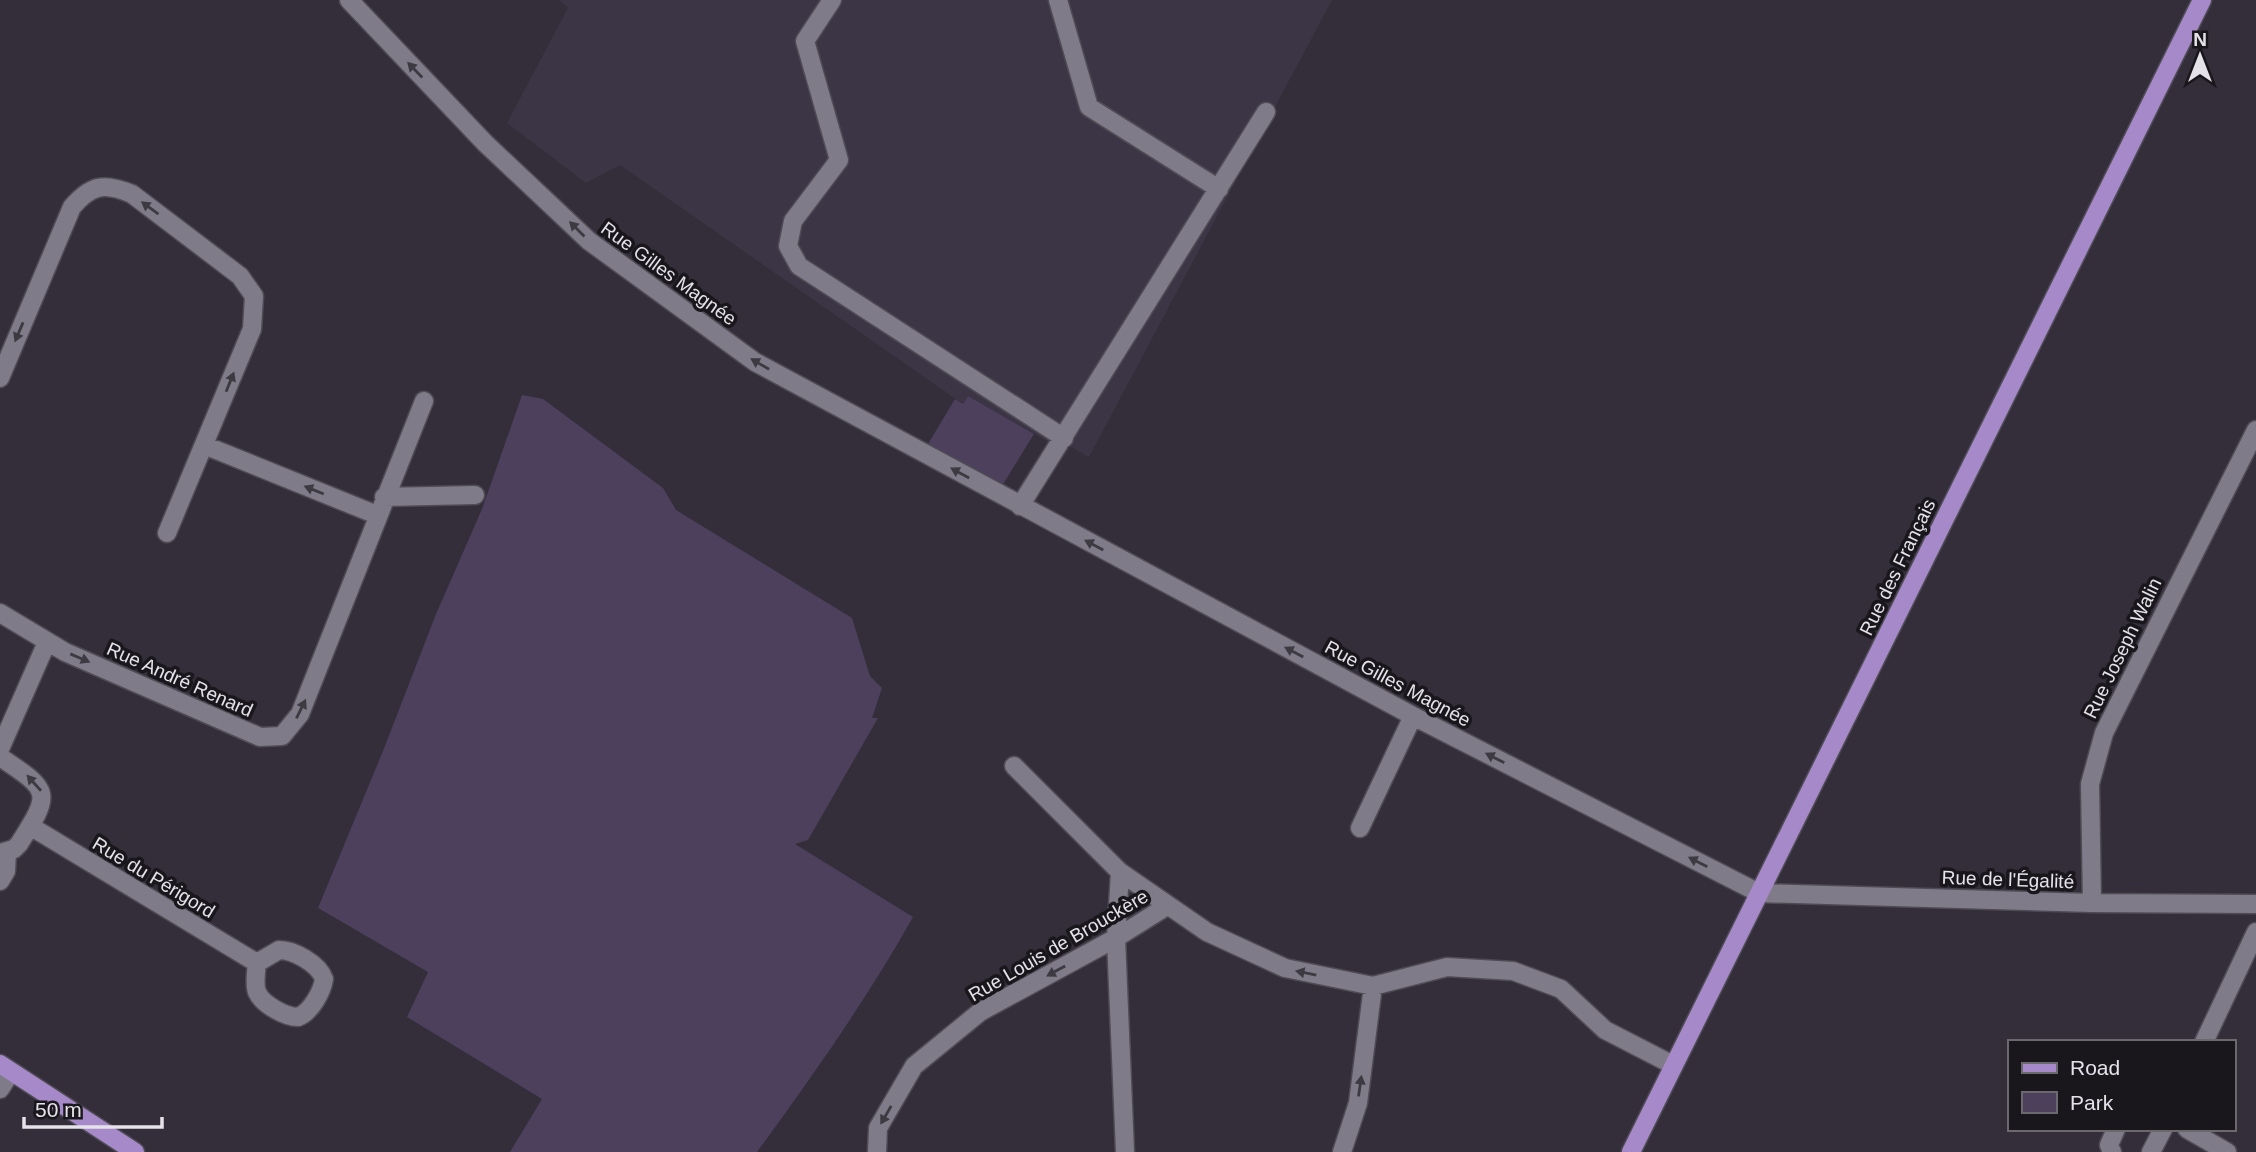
<svg xmlns="http://www.w3.org/2000/svg" width="2256" height="1152" viewBox="0 0 2256 1152" font-family="Helvetica,sans-serif">
  <style>
    .built { fill: #3c3546 }
    .green { fill: #4c405d }
    .lines { fill: none; stroke-linecap: round; stroke-linejoin: round }
    .minor-casing { stroke: #4f4b55; stroke-width: 21 }
    .major-casing { stroke: #4f4b55; stroke-width: 21 }
    .minor { stroke: #807b88; stroke-width: 18 }
    .major { stroke: #a589c9; stroke-width: 18 }
    .oneway { fill: #3d3a42 }
    .labels { text-anchor: middle; stroke-width: 7; stroke-linejoin: round; paint-order: stroke }
    .street-label { font-size: 19px; fill: #e5e2ea; stroke: #19171c }
  </style>
  <rect width="100%" height="100%" fill="#332e39"/>
  <!-- built -->
  <path class="built" d="M559,0H1332L1089,457L1069,446L1049,442L968,396L963,404L620,165L586,183L507,123L568,8Z"/>
  <!-- green -->
  <path class="green" d="M522,395L543,399L663,488L676,510L852,618L870,676L882,688L872,718H878L808,840L795,844L913,917C867,999 812,1077 757,1152H510L542,1099L407,1017L428,972L318,908L383,751L436,614L482,509Z
    M968,396L1034,434L1002,486L928,444L955,399L963,404Z"/>
  <g class="lines">
    <defs>
      <path id="minor" d="M349,0L485,143L589,241L755,362L1413,716L1759,893L2092,903L2256,904
        M832,0L805,41L839,160L793,221L788,246L799,266L1064,438
        M1058,0L1089,107L1219,189
        M0,378L72,207C91,185 104,182 132,194L240,276L254,296L252,329L167,533
        M204,445L377,515
        M384,497L475,495
        M1020,506L1266,112
        M0,613L65,652L260,737L282,736L300,714L424,401
        M0,749L47,642
        M0,757C51,791 52,792 19,844L14,849L0,853
        M1014,766L1120,872L1207,932L1285,968L1373,986L1447,967L1513,971L1561,989L1605,1030L1673,1065
        M30,826L257,963
        M1360,828L1413,716
        M1120,872L1116,938L1125,1152
        M0,881L6,871L7,852
        M2092,903L2090,784L2104,733L2256,430
        M279,950C294,950 319,964 324,979C322,992 311,1012 298,1017C285,1017 262,1004 257,992C254,984 256,972 257,963Z
        M2204,1042L2256,932
        M0,1089L11,1072
        M2187,1129L2227,1152
        M877,1152L878,1128L914,1066L980,1012L1116,938L1167,906
        M1342,1152L1358,1103L1373,986
        M2112,1152L2109,1145L2116,1129
        M2151,1152L2163,1129"/>
      <path id="major" d="M0,1064L135,1152
        M1631,1152L2202,0"/>
    </defs>
    <!-- minor casing -->
    <use href="#minor" class="minor-casing"/>
    <!-- major casing -->
    <use href="#major" class="major-casing"/>
    <!-- minor -->
    <use href="#minor" class="minor"/>
    <!-- major -->
    <use href="#major" class="major"/>
  </g>
  <!-- one-way arrows -->
  <defs><path id="oneway-solid" d="M-6-.8H1V-3.2L6.5 0L1 3.2V.8H-6Z" transform="scale(1.75)"/></defs>
  <g class="oneway">
    <use href="#oneway-solid" transform="translate(415 70) rotate(-134)"/>
    <use href="#oneway-solid" transform="translate(150 208) rotate(-144)"/>
    <use href="#oneway-solid" transform="translate(577 229) rotate(-135)"/>
    <use href="#oneway-solid" transform="translate(19 332) rotate(113)"/>
    <use href="#oneway-solid" transform="translate(760 364) rotate(-150)"/>
    <use href="#oneway-solid" transform="translate(230 382) rotate(-68)"/>
    <use href="#oneway-solid" transform="translate(960 473) rotate(-151)"/>
    <use href="#oneway-solid" transform="translate(314 490) rotate(-158)"/>
    <use href="#oneway-solid" transform="translate(1094 545) rotate(-152)"/>
    <use href="#oneway-solid" transform="translate(1294 652) rotate(-152)"/>
    <use href="#oneway-solid" transform="translate(80 658) rotate(23)"/>
    <use href="#oneway-solid" transform="translate(301 709) rotate(-64)"/>
    <use href="#oneway-solid" transform="translate(1495 758) rotate(-153)"/>
    <use href="#oneway-solid" transform="translate(34 783) rotate(-132)"/>
    <use href="#oneway-solid" transform="translate(1698 862) rotate(-153)"/>
    <use href="#oneway-solid" transform="translate(1056 971) rotate(151)"/>
    <use href="#oneway-solid" transform="translate(1306 973) rotate(-169)"/>
    <use href="#oneway-solid" transform="translate(1360 1086) rotate(-82)"/>
    <use href="#oneway-solid" transform="translate(886 1115) rotate(120)"/>
  </g>
  <g class="labels">
    <!-- street labels -->
    <g class="street-label">
      <text transform="translate(669 273) rotate(36)" y="7">Rue Gilles Magnée</text>
      <text transform="translate(1897 567) rotate(-64)" y="7">Rue des Français</text>
      <text transform="translate(2122 648) rotate(-64)" y="7">Rue Joseph Walin</text>
      <text transform="translate(180 679) rotate(24)" y="7">Rue André Renard</text>
      <text transform="translate(1398 683) rotate(28)" y="7">Rue Gilles Magnée</text>
      <text transform="translate(154 877) rotate(31)" y="7">Rue du Périgord</text>
      <text transform="translate(2008 879) rotate(2)" y="7">Rue de l'Égalité</text>
      <text transform="translate(1058 945) rotate(-30)" y="7">Rue Louis de Brouckère</text>
    </g>
  </g>
  <!-- legend -->
  <rect x="2008" y="1040" width="228" height="91" fill="#19171c" stroke="#6b686e" stroke-width="2"/>
  <rect x="2022" y="1063" width="35" height="10" fill="#a589c9" stroke="#6b686e" stroke-width="2"/>
  <text x="2070" y="1075" font-size="21" fill="#e5e2ea">Road</text>
  <rect x="2022" y="1092" width="35" height="21" fill="#4c405d" stroke="#6b686e" stroke-width="2"/>
  <text x="2070" y="1110" font-size="21" fill="#e5e2ea">Park</text>
  <!-- north arrow -->
  <g transform="translate(2200 56)" stroke="#19171c" stroke-width="5" paint-order="stroke">
  <path d="M0-5L12 26L0 18L-12 26Z" fill="#e5e2ea"/>
  <text y="-10" font-size="19" font-weight="bold" text-anchor="middle" fill="#e5e2ea">N</text>
  </g>
  <!-- scale -->
  <path d="M24 1117v10h138v-10" fill="none" stroke="#e5e2ea" stroke-width="3.5"/>
  <text x="35" y="1117" font-size="21" fill="#e5e2ea" stroke="#19171c" stroke-width="5" paint-order="stroke">50 m</text>
</svg>
